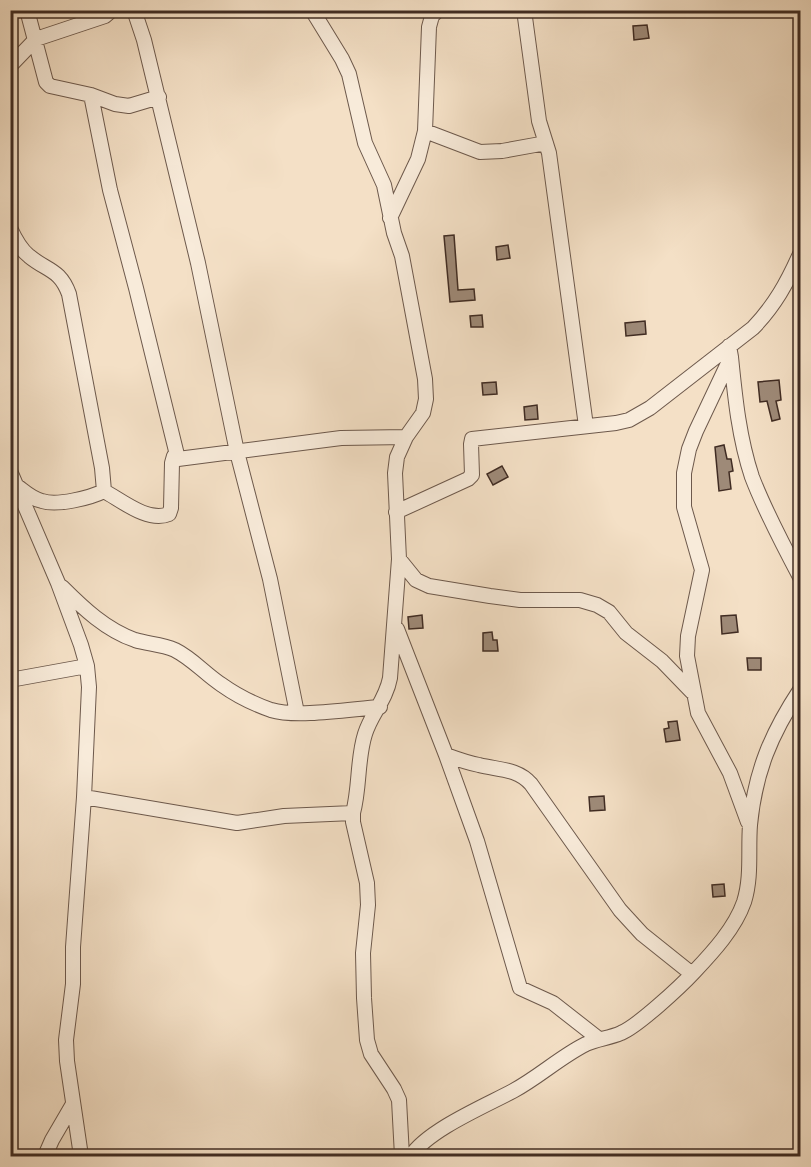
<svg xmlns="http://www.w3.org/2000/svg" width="811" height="1167" viewBox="0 0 811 1167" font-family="'IM FELL French Canon',serif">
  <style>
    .building { fill: #9e8a78; stroke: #402c23; stroke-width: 1.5 }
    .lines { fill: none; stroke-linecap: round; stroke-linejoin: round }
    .street-casing { stroke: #6d594c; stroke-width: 16 }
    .street { stroke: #f8ebda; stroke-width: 14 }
  </style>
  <rect width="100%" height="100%" fill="#f4e0c6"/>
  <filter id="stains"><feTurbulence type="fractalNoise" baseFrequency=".00333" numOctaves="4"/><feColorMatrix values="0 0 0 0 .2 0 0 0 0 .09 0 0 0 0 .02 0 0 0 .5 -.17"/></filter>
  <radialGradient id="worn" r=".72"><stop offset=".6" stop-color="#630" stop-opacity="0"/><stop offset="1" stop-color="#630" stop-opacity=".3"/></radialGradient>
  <!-- building -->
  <path class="building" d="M647,25L649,38L634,40L633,26Z
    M454,235L458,290L474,289L475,300L450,302L444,236Z
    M508,245L510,258L497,260L496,247Z
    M482,315L483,327H471L470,316Z
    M645,321L646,334L626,336L625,323Z
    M779,380L781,400L776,401L780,419L772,421L767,401L760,402L758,382Z
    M496,382L497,394L483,395L482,383Z
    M537,405L538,419L525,420L524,407Z
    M724,445L727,459H731L733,471L729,472L731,489L719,491L715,447Z
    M502,466L508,477L493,485L487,474Z
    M422,615L423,628L409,629L408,617Z
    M736,615L738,632L722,634L721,616Z
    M492,632L493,640H497L498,651H483V633Z
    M747,658H761V670H748Z
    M677,721L680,740L666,742L664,729L669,728L668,722Z
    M604,796L605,810L590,811L589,797Z
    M724,884L725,896L713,897L712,885Z"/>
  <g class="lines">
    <defs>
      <path id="street" d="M27,10L46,82L50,86L91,95L115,104L129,106L159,97
        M134,10L144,40L198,263L237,452L270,579L297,713
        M312,10L342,59L349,74L365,143L384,185L394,233L402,256L425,379L426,399L423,413L406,437L397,457L395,473L399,559L390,678C386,700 371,714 365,734C357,759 360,787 353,813V822L367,883L368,905L363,953L364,998L367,1040L371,1054L394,1089L399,1100L402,1156
        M524,10L539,121L549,153L586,426
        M10,66L36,39L105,16L112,10
        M91,95L110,190L136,288L178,459
        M425,131L480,152L502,151L546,143
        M390,218L418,159L425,131L429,27L432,16L438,10
        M10,228C15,239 20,249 29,256C47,271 60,269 69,294L102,468L104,491
        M729,346L731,357L696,431L689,449L684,473V507L702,570L688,636L687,656L698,713L730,773L748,822
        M731,357C735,397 739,438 752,477C765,511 783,545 800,577
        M10,471L58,583L81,645L87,666L89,687L84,797L73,947V984L66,1040L67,1061L81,1156
        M17,486C25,492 32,499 42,501C57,506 90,498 104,491
        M104,491C121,500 148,523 169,514L171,508L172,463L174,456L178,459L341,438L406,437
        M396,512L468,479L472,475L471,444L472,439L616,423L629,420L650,408L753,328C775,305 787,283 800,254
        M399,559L416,580L429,586L490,596L520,600H580L597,605L609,612L626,633L662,661L692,692
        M62,587C83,608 106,630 135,640C148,644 162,644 175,650C193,659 205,674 222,685C236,695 254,704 271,710C297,718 351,709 380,707
        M397,629L446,755L477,841L520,988L553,1003L599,1039
        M10,680L87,666
        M446,755C457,759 468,763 479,765C498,770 517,768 531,784L620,910L642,934L692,974
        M84,797L237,823L284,816L353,813
        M45,1156L52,1140L73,1104
        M411,1156C428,1130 485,1106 513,1091C539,1077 560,1057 586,1044C597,1039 610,1038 621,1033C638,1026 681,986 694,972C713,952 735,928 744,902C752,877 748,850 750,825C755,772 771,734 800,690"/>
    </defs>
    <!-- street casing -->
    <use href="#street" class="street-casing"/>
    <!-- street -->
    <use href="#street" class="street"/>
  </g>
  <!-- margin -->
  <rect width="811" height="1167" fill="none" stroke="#f4e0c6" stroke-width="36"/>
  <rect x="12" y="12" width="787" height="1143" fill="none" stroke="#402c23" stroke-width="3"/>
  <rect x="18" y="18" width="775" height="1131" fill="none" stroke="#402c23" stroke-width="1.5"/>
  <rect width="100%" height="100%" filter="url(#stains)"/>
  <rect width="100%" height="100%" fill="url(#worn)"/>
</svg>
